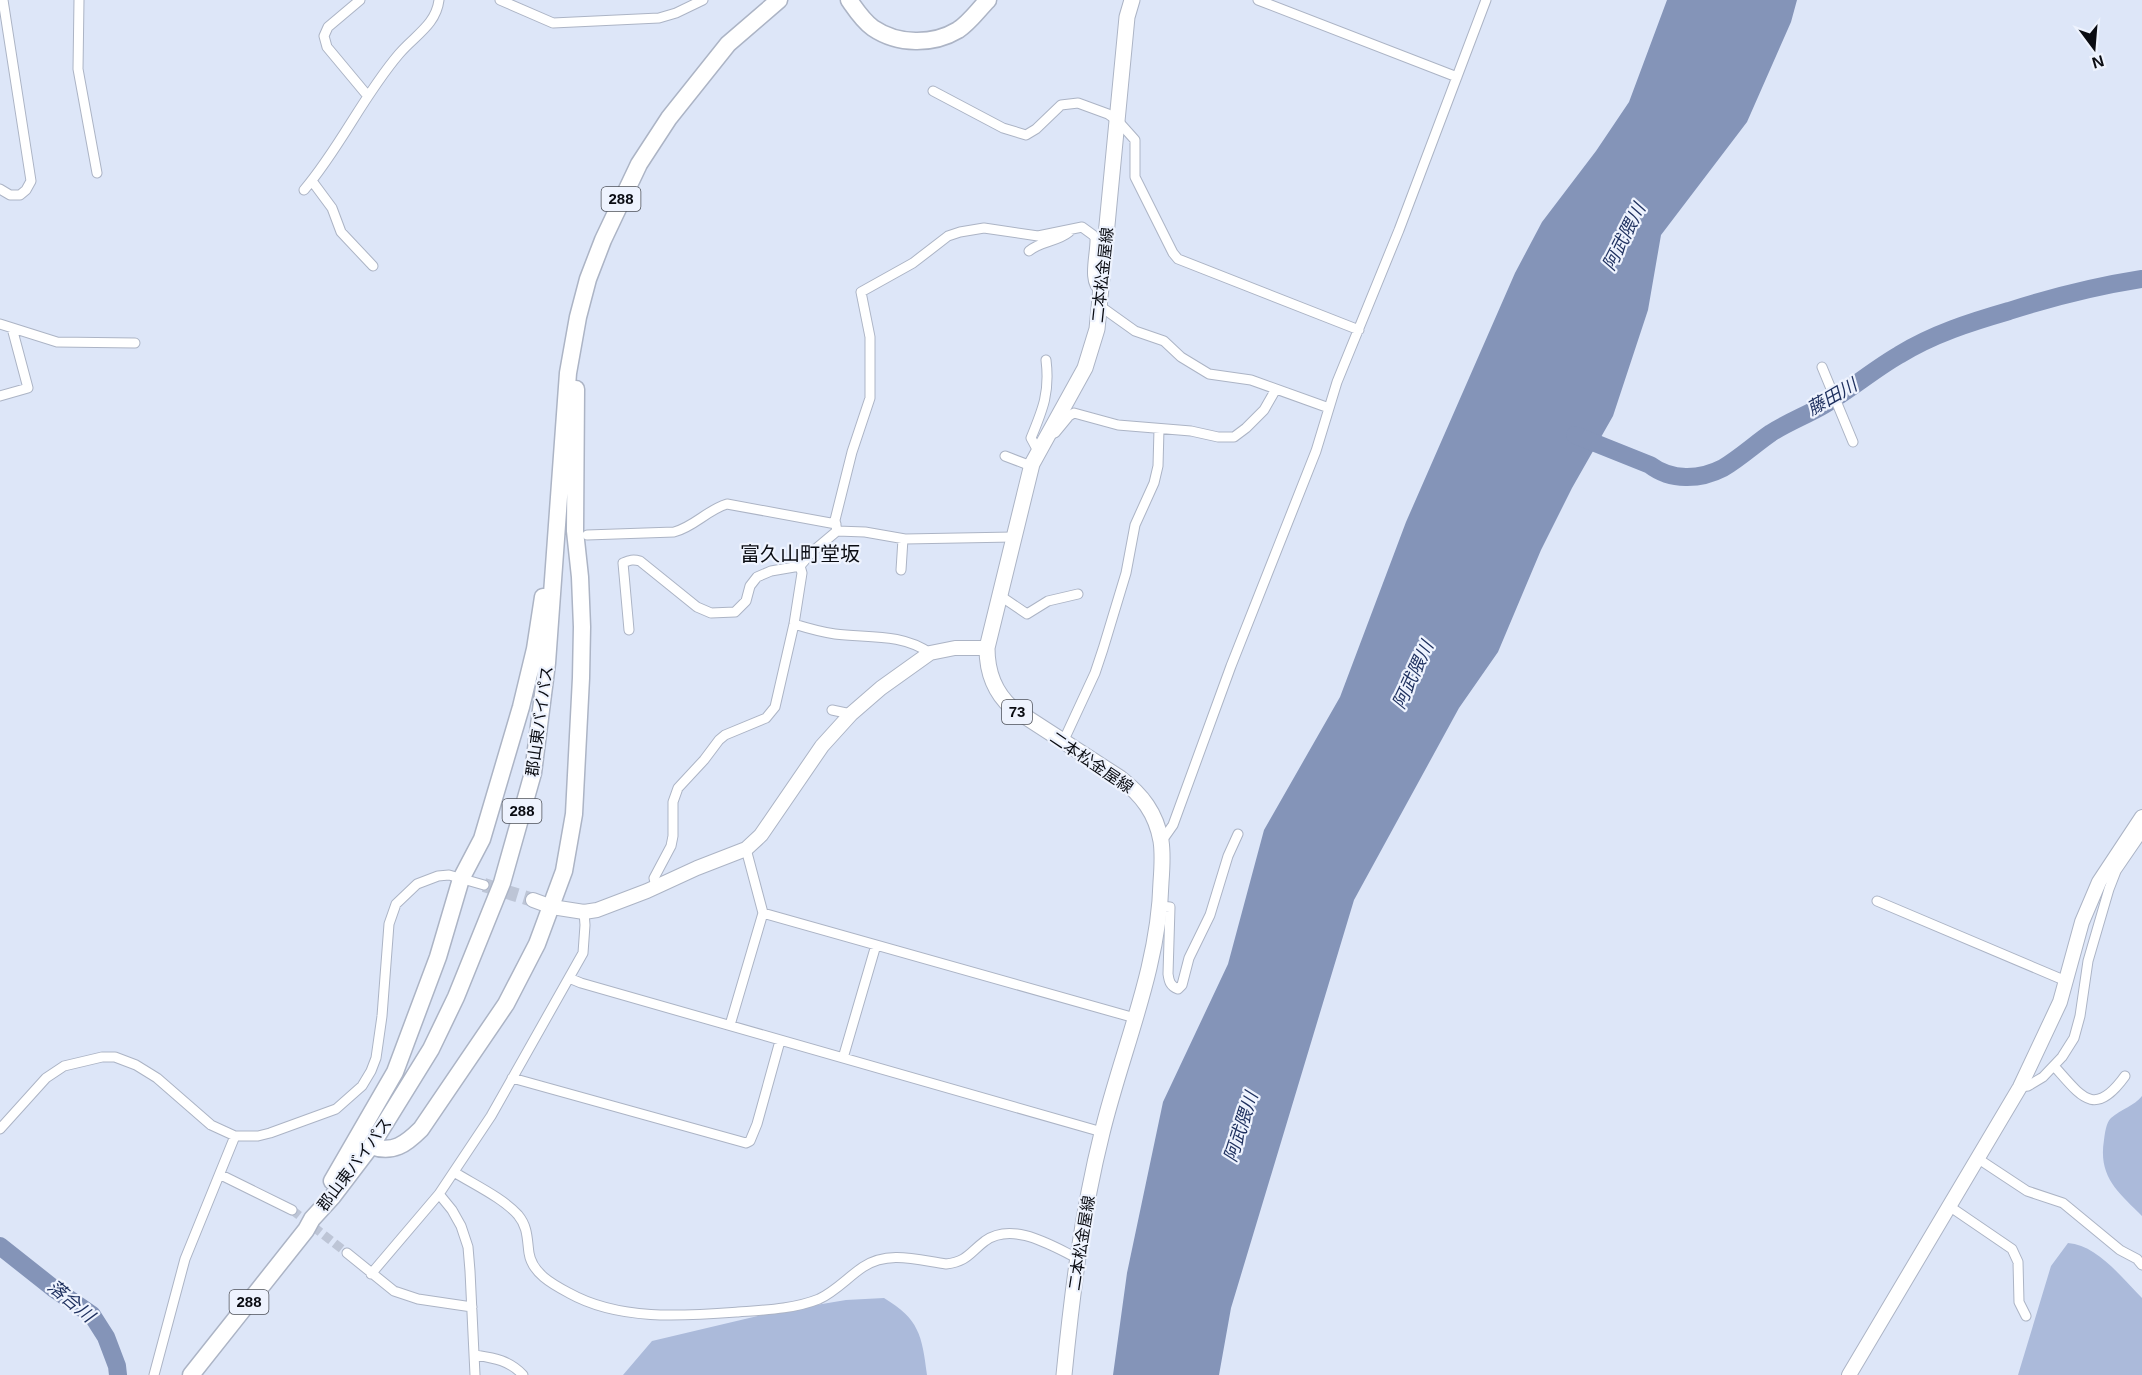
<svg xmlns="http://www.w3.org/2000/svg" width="2142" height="1375" viewBox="0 0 2142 1375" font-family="Helvetica,'Noto Sans JP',sans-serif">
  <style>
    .green { fill: #abbada }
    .water { fill: #8494b8 }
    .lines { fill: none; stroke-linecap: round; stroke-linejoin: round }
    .river { stroke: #8494b8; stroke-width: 18 }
    .street-tunnel { stroke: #bdc5d6; stroke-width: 9; stroke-dasharray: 9 4.5; stroke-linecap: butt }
    .secondary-tunnel { stroke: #bdc5d6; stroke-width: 14; stroke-dasharray: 14 7; stroke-linecap: butt }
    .street-casing { stroke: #acb4c5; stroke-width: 11 }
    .secondary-casing { stroke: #acb4c5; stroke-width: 16 }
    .primary-casing { stroke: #acb4c5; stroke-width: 17 }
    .highway-casing { stroke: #acb4c5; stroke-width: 19 }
    .street { stroke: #fff; stroke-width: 9 }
    .secondary { stroke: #fff; stroke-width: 14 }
    .primary { stroke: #fff; stroke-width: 15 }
    .highway { stroke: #fff; stroke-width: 16 }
    .labels { text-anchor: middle; stroke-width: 4.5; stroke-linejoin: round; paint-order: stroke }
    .shield { fill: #eef3fe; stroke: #4e5159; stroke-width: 1.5 }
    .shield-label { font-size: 15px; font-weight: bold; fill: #0a0c12 }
    .street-label { font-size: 16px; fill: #0a0c12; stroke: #eef3fe }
    .water-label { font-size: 18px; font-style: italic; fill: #1d2f5e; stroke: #eef3fe }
    .quarter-label { font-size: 20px; fill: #0a0c12; stroke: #eef3fe }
  </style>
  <rect width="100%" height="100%" fill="#dde6f8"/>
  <!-- green -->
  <path class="green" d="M2142,1096V1216C2118,1192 2098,1177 2104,1140C2105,1133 2106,1123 2111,1118C2121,1109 2134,1106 2142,1096Z
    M2068,1243C2097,1245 2122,1278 2142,1298V1375H2018L2051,1266Z
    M884,1298C919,1319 922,1335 927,1375H623L652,1341L774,1312L846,1300Z"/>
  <!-- water -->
  <path class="water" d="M1667,0H1797L1791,22L1747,122L1661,235L1648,310L1613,416L1572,488L1541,550L1498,652L1459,708L1354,900L1231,1308L1219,1375H1113L1127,1273L1163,1102L1228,964L1264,830L1340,697L1406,522L1515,273L1542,222L1596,151L1629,102Z"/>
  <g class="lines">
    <!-- river -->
    <path class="river" d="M1575,435L1650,465C1671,481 1700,480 1723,468C1740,458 1755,444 1771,433C1788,422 1807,415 1824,405C1850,390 1873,370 1899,355C1933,334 1971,322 2009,311C2053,297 2097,286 2142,279
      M0,1246L53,1288L92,1315L106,1337L117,1366L118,1375"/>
    <!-- street-tunnel -->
    <path class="street-tunnel" d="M292,1210L347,1253"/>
    <!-- secondary-tunnel -->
    <path class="secondary-tunnel" d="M484,885L533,900"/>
    <defs>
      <path id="street" d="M79,0L78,69L97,173
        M360,0L328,27L324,36L327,47L367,95
        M500,0L553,23L659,18L676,13L703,0
        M1258,0L1457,77
        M933,91L1003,128L1026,135L1036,129L1061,105L1078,103L1108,114L1118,121L1135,140V177L1173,253L1178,259L1359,330
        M312,181L332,208L341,232L373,266
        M0,189L10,195H20L26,190L31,181L3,0
        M304,190C340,148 363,96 399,54C414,36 436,25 439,0
        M1029,251C1040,241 1057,242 1069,232
        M1100,306L1135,331L1164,341L1181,357L1209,374L1251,380L1329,408
        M0,324L57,342L135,343
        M1822,367L1853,442
        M0,396L28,388L12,328
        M1055,433L1069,416L1074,413L1118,425L1191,431L1218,437H1234L1246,428L1264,410L1276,389
        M1038,451L1031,438C1043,409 1050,392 1046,360
        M1005,456L1031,466
        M587,535L674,532C694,527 707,510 727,504L836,524
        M1013,537L905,539L865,532L837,531L835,520L852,452L870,398V337L861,292L913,263L948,236L960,232L984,228L1038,236L1082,227L1093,235L1095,238C1096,253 1086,282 1100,291
        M901,570L903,539
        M999,595L1027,614L1048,601L1078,594
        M794,624C807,628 821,632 835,634C868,638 901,633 930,653
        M629,630L623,563C630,560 633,559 640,561L697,607L711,613L735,612L746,601L750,586L757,577L771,571L800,566L812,552L837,531
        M832,710L851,714
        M1063,742L1095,673L1103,649L1126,573L1135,525L1154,483L1158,466L1159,429
        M1161,842L1173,825L1231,666L1316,451L1337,382L1399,230L1486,0
        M656,887L654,878L671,846L673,836V802L678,788L704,760L719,740L725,735L766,718L775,707L794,624L802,573L800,566
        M1877,901L2066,981
        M1161,906L1170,907L1168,974C1169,981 1170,986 1178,989L1182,985L1189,958L1210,915L1228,856L1238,834
        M763,913L1135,1018
        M569,978L581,983L1102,1132
        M730,1025L763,913L746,849
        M843,1058L876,945
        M2054,1066C2081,1096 2094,1119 2125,1076
        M512,1078L746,1143L750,1141L757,1124L780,1041
        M2020,1087L2028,1086L2043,1077L2062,1057L2074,1038L2080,1016L2088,961L2109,889L2116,871L2142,833
        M0,1129L46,1078L64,1066L102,1057H115L136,1065L157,1078L211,1125L235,1136H258L270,1133L336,1109L362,1086L371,1071L376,1058L382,1016L389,924L396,904L417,884L438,876L449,875L484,885
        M1977,1158L2027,1191L2063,1203L2120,1250L2137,1259L2142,1265
        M454,1172C473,1184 503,1198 518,1215C528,1227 527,1239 529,1253C532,1273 552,1284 569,1293C619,1321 683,1316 738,1312C765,1310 794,1309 819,1299C836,1291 848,1277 863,1267C888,1250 918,1260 946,1264C968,1261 969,1253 985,1241C1013,1221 1052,1246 1077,1258
        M221,1175L292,1210
        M439,1194L452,1210L461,1226L468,1247L470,1271L475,1375
        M1949,1206L2012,1249L2018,1262L2019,1302L2026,1316
        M347,1253L394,1291L418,1299L472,1307
        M371,1274L439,1194L491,1116L583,953L585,925L584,912
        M475,1355C494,1358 509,1360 523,1375
        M154,1375L185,1259L235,1136"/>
      <path id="secondary" d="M533,900L552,907L584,912L597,910L647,891L697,868L746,849L761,835L822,746L851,714L881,688L930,653L955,648H987
        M1849,1375L2020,1087L2060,1002L2082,922L2099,882L2142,817"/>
      <path id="primary" d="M1064,1375C1072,1294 1082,1213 1102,1133C1122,1050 1159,968 1161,882C1162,869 1163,854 1161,841C1156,813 1142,795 1120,778L1012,708C994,692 987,671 987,648L1032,464L1085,368L1097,329L1127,17L1132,0"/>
      <path id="highway" d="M849,0C856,10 863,21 873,28C898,45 933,45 958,30C970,22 978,10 988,0
        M371,1146C393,1154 406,1144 421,1129L506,1004L537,944L564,871L574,814L581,678L582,627L580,577L575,531L576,389
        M332,1181L395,1072L438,957L461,879L482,839L521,707L535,649L543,597
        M191,1375L306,1230L312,1219L333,1196L371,1146L431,1049L456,997L502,883L533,773L547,663L568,373L578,317L588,279L603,240L639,164L669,118L728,44L779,0"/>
    </defs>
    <!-- street casing -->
    <use href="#street" class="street-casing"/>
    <!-- secondary casing -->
    <use href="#secondary" class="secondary-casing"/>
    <!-- primary casing -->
    <use href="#primary" class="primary-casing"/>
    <!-- highway casing -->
    <use href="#highway" class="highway-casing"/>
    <!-- street -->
    <use href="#street" class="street"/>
    <!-- secondary -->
    <use href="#secondary" class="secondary"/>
    <!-- primary -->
    <use href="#primary" class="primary"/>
    <!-- highway -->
    <use href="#highway" class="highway"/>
  </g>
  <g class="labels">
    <!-- shield labels -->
    <g class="shield">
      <rect x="601.5" y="187" width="39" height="24" rx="4.5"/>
      <rect x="1002" y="700" width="30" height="24" rx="4.5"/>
      <rect x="502.5" y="799" width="39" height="24" rx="4.5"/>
      <rect x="229.5" y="1290" width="39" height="24" rx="4.5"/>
    </g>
    <g class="shield-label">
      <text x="621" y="204">288</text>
      <text x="1017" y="717">73</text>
      <text x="522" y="816">288</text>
      <text x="249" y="1307">288</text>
    </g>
    <!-- street labels -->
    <g class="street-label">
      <text transform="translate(1102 275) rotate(-84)" y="6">二本松金屋線</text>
      <text transform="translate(539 721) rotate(-82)" y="6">郡山東バイパス</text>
      <text transform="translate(1092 762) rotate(34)" y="6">二本松金屋線</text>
      <text transform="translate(354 1164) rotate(-53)" y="6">郡山東バイパス</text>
      <text transform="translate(1081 1243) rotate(-81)" y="6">二本松金屋線</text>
    </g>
    <!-- water labels -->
    <g class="water-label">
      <text transform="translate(1624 237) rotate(-63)" y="6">阿武隈川</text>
      <text transform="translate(1832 397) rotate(-30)" y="6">藤田川</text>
      <text transform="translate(1413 675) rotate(-65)" y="6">阿武隈川</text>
      <text transform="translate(1241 1127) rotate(-72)" y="6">阿武隈川</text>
      <text transform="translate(71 1301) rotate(40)" y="6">落合川</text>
    </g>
    <!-- quarter labels -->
    <g class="quarter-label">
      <text x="800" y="561">富久山町堂坂</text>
    </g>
  </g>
  <!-- north arrow -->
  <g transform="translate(2094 48) rotate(164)" stroke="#eef3fe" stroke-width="4.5" paint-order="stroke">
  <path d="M0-4.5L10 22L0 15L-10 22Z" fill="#0a0c12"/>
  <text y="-9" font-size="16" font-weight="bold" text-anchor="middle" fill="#0a0c12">N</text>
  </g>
</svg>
